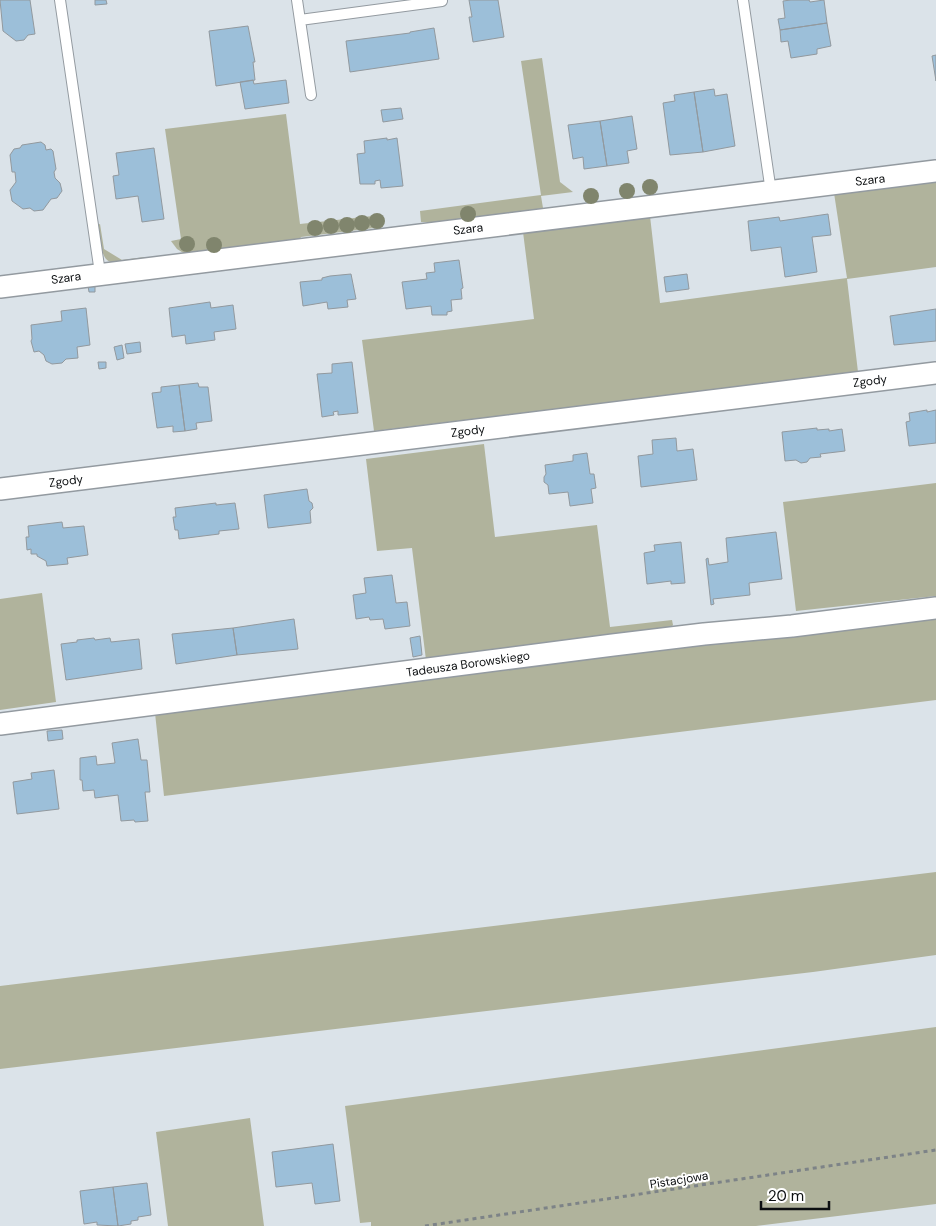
<svg xmlns="http://www.w3.org/2000/svg" width="936" height="1226" viewBox="0 0 936 1226" font-family="'DM Sans',sans-serif">
  <style>
    .green { fill: #b0b39c }
    .building { fill: #9cbfd9; stroke: #92999e }
    .lines { fill: none; stroke-linecap: round; stroke-linejoin: round }
    .lane-casing { stroke: #939aa0; stroke-width: 12 }
    .street-casing { stroke: #939aa0; stroke-width: 24 }
    .path { stroke: #7d8387; stroke-width: 3; stroke-dasharray: 4 4; stroke-linecap: butt }
    .lane { stroke: #fff; stroke-width: 10 }
    .street { stroke: #fff; stroke-width: 21 }
    .tree { fill: #80856d }
    .labels { text-anchor: middle; stroke-width: 4; stroke-linejoin: round; paint-order: stroke }
    .street-label { font-size: 12px; fill: #0c0f11; stroke: #fff }
  </style>
  <rect width="100%" height="100%" fill="#dbe3e9"/>
  <!-- green -->
  <path class="green" d="M542,58L560,182L573,192L541,196L544,214L437,225L433,222H421L420,211L541,195L521,61Z
    M286,114L300,224L381,215L382,227L301,237L299,241L185,254L177,249L171,241L181,239L165,129Z
    M936,180V267L847,279L858,372L374,431L362,340L534,319L523,232L650,216L660,303L847,278L834,193Z
    M100,224L104,249L122,260L145,257V261C102,265 105,268 97,225Z
    M484,444L495,537L597,525L610,627L672,620L673,625L670,629L426,660L412,548L377,551L366,459Z
    M936,483V596L796,611L783,502Z
    M42,593L56,702L0,710V599Z
    M936,617V700L164,796L155,713L616,653Z
    M936,872V955L813,972L0,1069V986Z
    M936,1027V1204L756,1226H371V1222L360,1223L345,1106Z
    M250,1118L264,1226H168L156,1132Z"/>
  <!-- building -->
  <path class="building" d="M0,0H30L35,34L28,35L24,40L16,41L3,31Z
    M95,0H106L107,4L95,5Z
    M469,0H498L504,37L473,42L469,17H472Z
    M791,0H809L810,2L824,0L827,23L780,30L778,19L785,18L783,1Z
    M827,23L831,46L817,49V54L791,58L788,41L781,42L780,30Z
    M248,26L255,62H253L255,80L216,86L209,31Z
    M434,28L439,59L350,72L346,41L410,33V32Z
    M936,55V81L932,56Z
    M253,80L254,84L286,80L289,103L245,109L240,82Z
    M714,89L715,96L727,94L735,146L703,152L694,92Z
    M694,92L703,152L670,155L663,103L675,101L674,95Z
    M401,108L403,119L383,122L381,110Z
    M632,116L637,149L627,151L629,163L607,166L600,121Z
    M600,121L607,166L584,169L583,157L573,159L568,125Z
    M387,138V140L397,138L403,186L381,188L380,180L375,181V184H360L357,154L365,153L364,141Z
    M41,142L45,145L46,150L51,149L53,151L56,169L54,172L55,178L60,183L62,191L57,198L51,199L43,210L34,211L30,208L23,209L12,201L10,190L16,182L15,172H12L10,155L14,149L20,148L22,145Z
    M154,148L164,219L142,222L138,196L116,199L113,176L119,175L116,153Z
    M828,214L831,235L812,237L817,272L785,277L781,247L751,251L748,221L779,217L780,221Z
    M459,260L463,288L461,289L462,299L451,300L452,311L447,312V315H432L431,306L406,309L402,282L427,279L426,273L435,272L434,263Z
    M351,274L356,299L347,300L348,307L328,309L327,302L303,306L300,282L322,280V278L330,276Z
    M687,274L689,289L666,292L664,277Z
    M88,286H95V292H89Z
    M210,302L211,308L233,305L236,329L214,332L215,340L186,344L185,335L172,337L169,308Z
    M86,308L90,345L77,347L78,358L66,359L62,363L52,364L46,361L44,355L39,351L34,352L31,341L32,339L31,325L62,321L61,311Z
    M936,309V341L894,345L890,316Z
    M140,342L141,352L127,354L125,344Z
    M122,345L124,358L117,360L114,347Z
    M98,362H106V368L99,369Z
    M352,362L358,413L338,415V411L333,412L334,415L322,417L317,374L332,373V364Z
    M198,383L199,387H208L212,421L196,423L197,429L185,431L179,385Z
    M179,385L185,431L173,432V426L157,428L152,393L161,392V387Z
    M927,410V412L936,410V443L909,446L906,422L910,421L909,413Z
    M817,428V430L829,429V431L842,429L845,451L820,454L821,457L810,458L807,462L801,463L796,460L785,461L782,432Z
    M676,438L677,451L693,449L697,480L641,487L638,456L653,454L652,440Z
    M587,453L590,474H594L596,488L591,489L593,503L570,506L568,492L549,494L548,485L544,482V477L546,474L545,465L573,461V455Z
    M307,489L309,501L312,503L313,508L310,511L311,523L268,528L264,495Z
    M216,503V505L235,503L239,529L219,531V534L179,539L178,530H175L173,517H176L175,508Z
    M62,522L63,528L84,526L88,555L67,558L68,564L47,566L46,561L37,556V554H31V549L27,550L26,537H29L28,526Z
    M776,532L782,579L749,583L750,595L713,599L714,604L711,605L706,559L708,558L709,565L728,562L726,538Z
    M681,542L685,583L671,584V581L647,584L644,553L655,551L654,545Z
    M392,575L396,603L407,602L410,626L385,629L383,619L370,620L369,617L356,619L353,595L366,593L364,578Z
    M294,619L298,649L237,655L233,628Z
    M233,628L237,655L176,664L172,634Z
    M420,636L422,655L413,657L410,638Z
    M94,638L95,640L110,638L111,642L139,639L142,669L66,680L61,644L77,642V640Z
    M62,730L63,739L48,741L47,731Z
    M138,739L141,760H147L150,792H145L148,821L135,822L134,820L121,821L118,795L95,798L94,790L83,791L82,780H80V758L96,756L97,765L115,763L112,743Z
    M54,770L59,809L17,814L13,782L32,779L31,773Z
    M333,1144L340,1201L315,1204L312,1183L276,1187L272,1152Z
    M147,1183L151,1215L138,1217V1220L131,1221V1224L118,1226L113,1187Z
    M113,1187L118,1226L97,1225V1222L84,1224L80,1191Z"/>
  <g class="lines">
    <defs>
      <path id="lane" d="M60,0L100,273
        M297,0L311,95
        M743,0L771,192
        M300,20L442,1"/>
      <path id="street" d="M0,287L936,171
        M0,489L936,373
        M0,724L613,645L704,634L792,626L936,608"/>
    </defs>
    <!-- lane casing -->
    <use href="#lane" class="lane-casing"/>
    <!-- street casing -->
    <use href="#street" class="street-casing"/>
    <!-- path -->
    <path class="path" d="M425,1226L936,1150"/>
    <!-- lane -->
    <use href="#lane" class="lane"/>
    <!-- street -->
    <use href="#street" class="street"/>
  </g>
  <!-- trees -->
  <g class="tree">
    <circle cx="650" cy="187" r="8"/>
    <circle cx="627" cy="191" r="8"/>
    <circle cx="591" cy="196" r="8"/>
    <circle cx="468" cy="214" r="8"/>
    <circle cx="377" cy="221" r="8"/>
    <circle cx="362" cy="223" r="8"/>
    <circle cx="347" cy="225" r="8"/>
    <circle cx="331" cy="226" r="8"/>
    <circle cx="315" cy="228" r="8"/>
    <circle cx="187" cy="244" r="8"/>
    <circle cx="214" cy="245" r="8"/>
  </g>
  <g class="labels">
    <!-- street labels -->
    <g class="street-label">
      <text transform="translate(870 180) rotate(-7)" y="4">Szara</text>
      <text transform="translate(468 229) rotate(-7)" y="4">Szara</text>
      <text transform="translate(66 278) rotate(-8)" y="4">Szara</text>
      <text transform="translate(870 381) rotate(-7)" y="4">Zgody</text>
      <text transform="translate(468 431) rotate(-7)" y="4">Zgody</text>
      <text transform="translate(66 481) rotate(-7)" y="4">Zgody</text>
      <text transform="translate(468 664) rotate(-8)" y="4">Tadeusza Borowskiego</text>
      <text transform="translate(679 1180) rotate(-9)" y="4">Pistacjowa</text>
    </g>
  </g>
  <!-- scale -->
  <path d="M761 1201v8h68v-8" fill="none" stroke="#0c0f11" stroke-width="2.5"/>
  <text x="768" y="1201" font-size="15" fill="#0c0f11" stroke="#ffffff" stroke-width="4" paint-order="stroke">20 m</text>
</svg>
